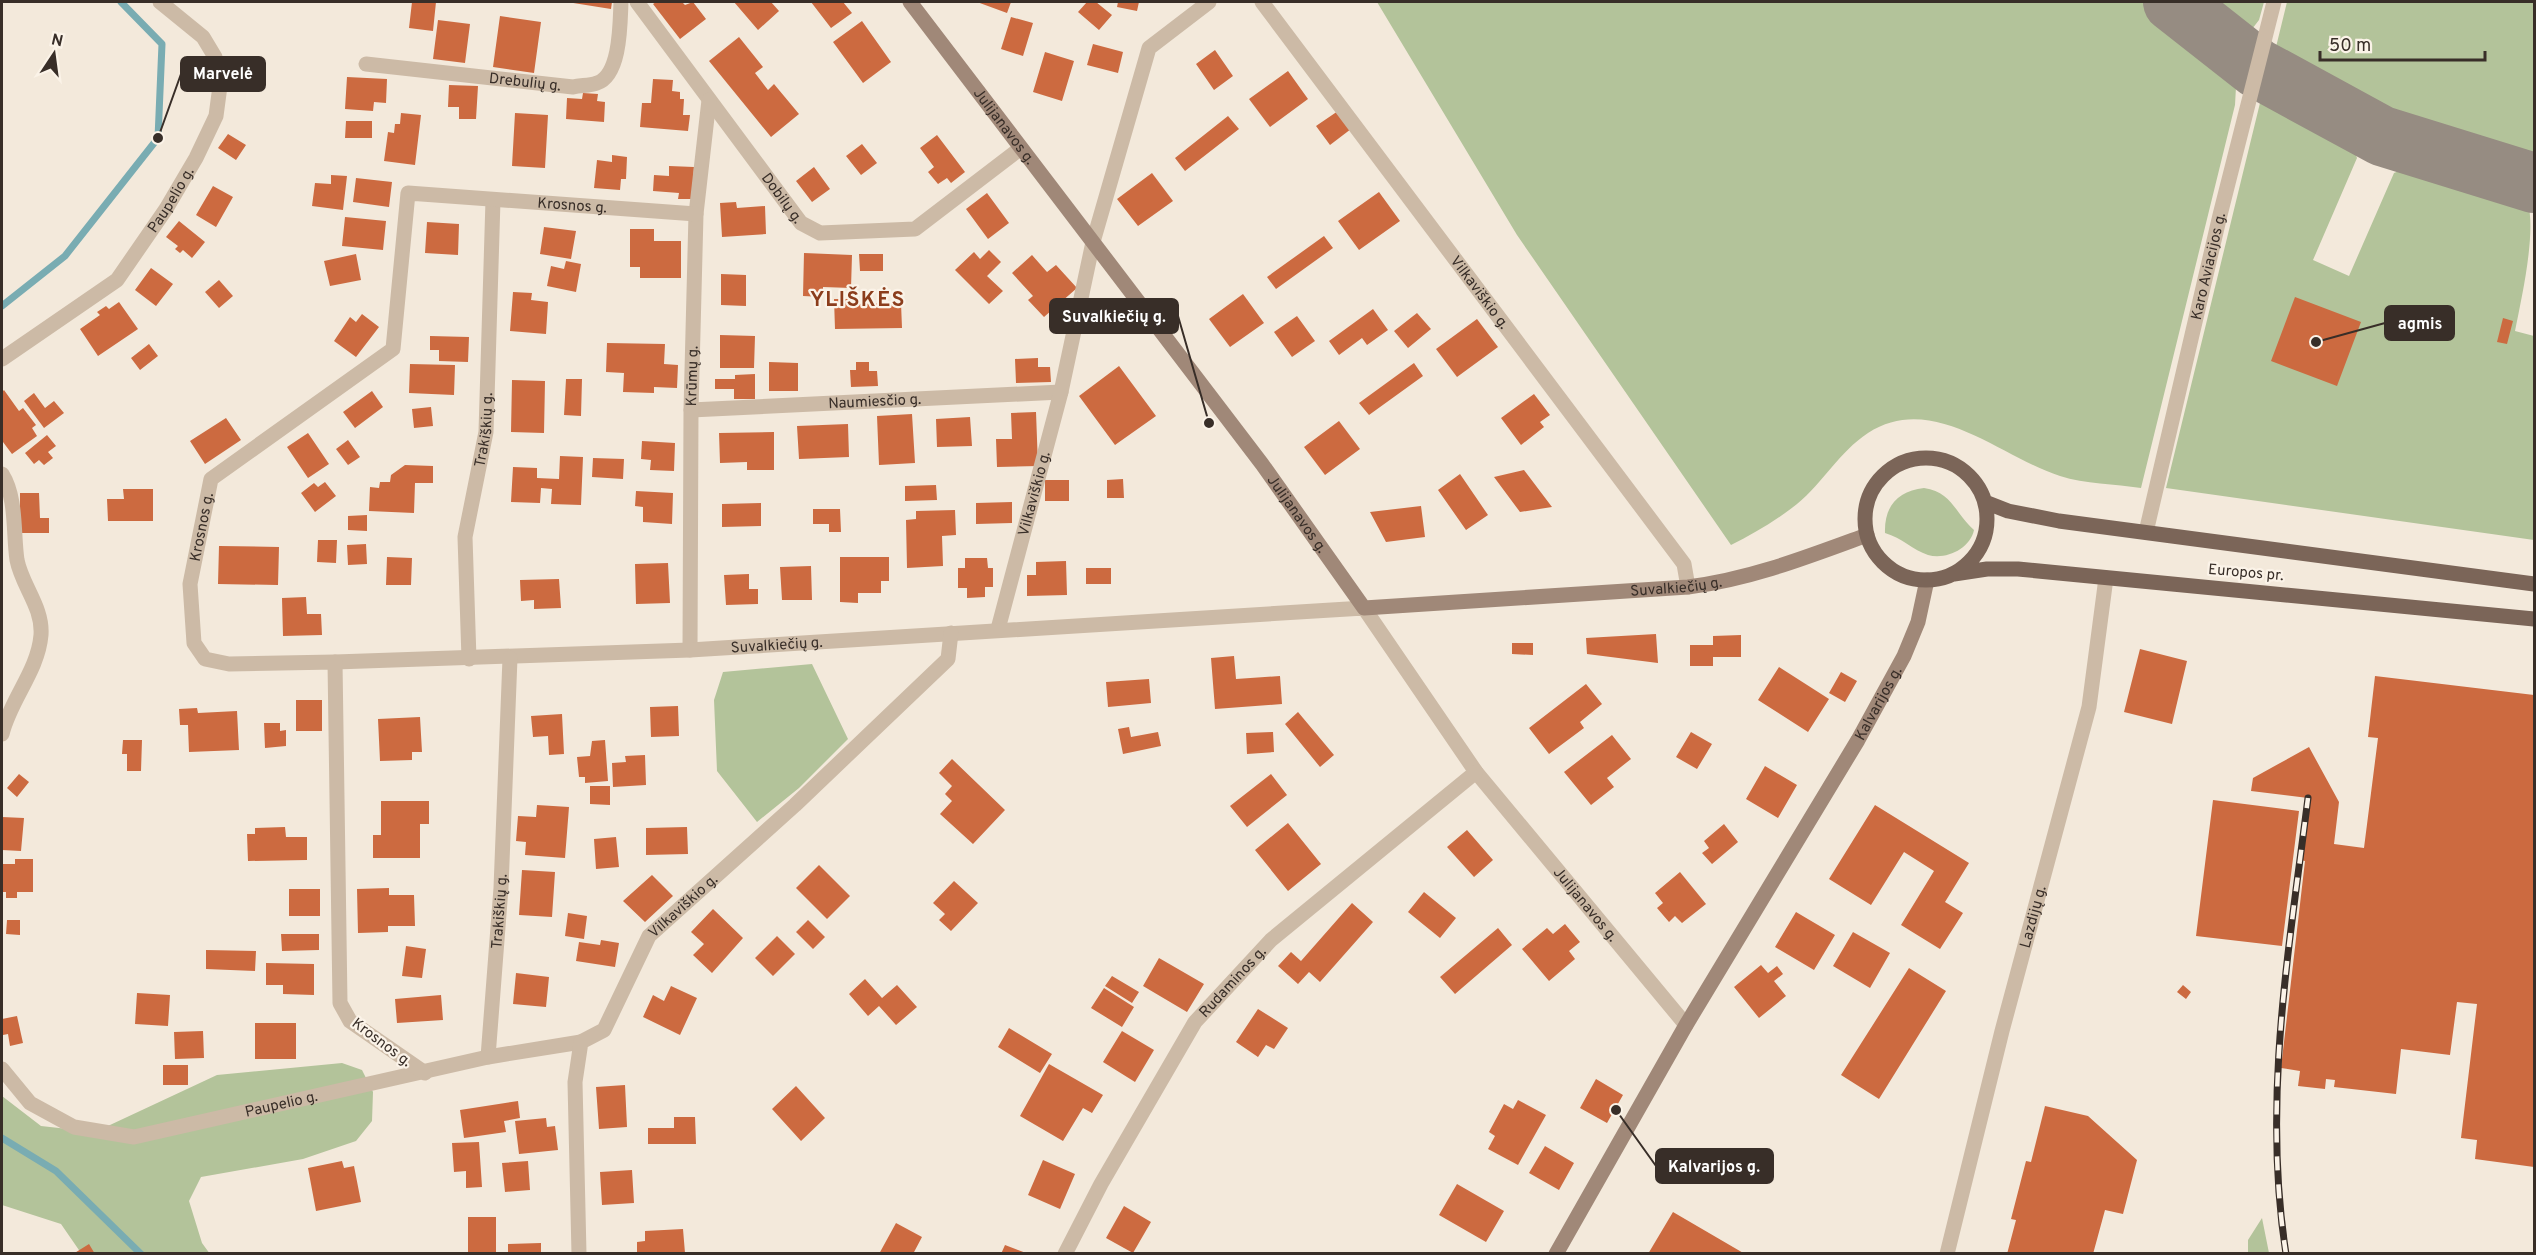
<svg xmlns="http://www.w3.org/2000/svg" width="2536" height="1255" viewBox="0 0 2536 1255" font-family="Overpass,sans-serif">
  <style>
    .green { fill: #b3c39a }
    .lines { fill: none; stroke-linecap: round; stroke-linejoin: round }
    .stream { stroke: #79acb2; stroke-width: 7 }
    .taxiway { stroke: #968c82; stroke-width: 60 }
    .building { fill: #cc6a40 }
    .minor { stroke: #ccbaa6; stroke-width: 15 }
    .tertiary { stroke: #ccbaa6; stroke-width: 15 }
    .secondary { stroke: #a08878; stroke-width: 15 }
    .primary { stroke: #7b6558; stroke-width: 15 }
    .rail-casing { stroke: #382e28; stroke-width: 7 }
    .rail { stroke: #fbf3e8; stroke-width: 4.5; stroke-dasharray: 14; stroke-linecap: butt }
    .labels { text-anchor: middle; stroke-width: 4.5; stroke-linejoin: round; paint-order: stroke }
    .street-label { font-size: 15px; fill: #382e28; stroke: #fbf3e8 }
    .district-label { font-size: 21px; font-weight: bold; letter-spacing: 1.5px; fill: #8b3d1c; stroke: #fbf3e8 }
    .leader { fill: none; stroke: #382e28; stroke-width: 2 }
    .callout-dot { fill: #382e28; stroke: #fbf3e8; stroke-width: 2 }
    .callout { fill: #382e28; stroke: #382e28; stroke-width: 2 }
    .callout-label { font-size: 16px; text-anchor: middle; font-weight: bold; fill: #fff }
  </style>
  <rect width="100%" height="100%" fill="#f3e9db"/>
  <!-- green -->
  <path class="green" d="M1377,2H2148L2232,73L2236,87L2235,105L2141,488C2115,484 2085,484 2060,476C2000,457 1933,391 1868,433C1839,452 1823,483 1797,504C1777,520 1753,534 1731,545L1517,235Z
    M2203,2H2264L2259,20L2249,33L2239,32Z
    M2287,2H2534V160L2447,135L2365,101L2280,57L2276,47Z
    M2273,95L2348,135L2357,158L2313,260L2349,276L2394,173L2416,164L2528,203C2536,234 2522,296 2515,331L2534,336V540L2166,488L2260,103L2265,96Z
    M1924,488C1952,492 1955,513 1974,530C1970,549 1946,560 1928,555C1913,550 1902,538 1885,533C1884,506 1898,491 1924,488Z
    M812,664L848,739L799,788L757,822L717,771L714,700L723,672Z
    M342,1063L362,1070L373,1092L372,1121L356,1141L303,1159L201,1177L189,1201L202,1243L210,1254L81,1253L61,1224L2,1205V1096L41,1126L95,1132L217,1075Z
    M2262,1218L2269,1253H2248V1240Z"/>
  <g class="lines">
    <!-- stream -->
    <path class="stream" d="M2,306L65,256L158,138L162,44L121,2
      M2,1138L56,1171L141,1254"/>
    <!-- taxiway -->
    <path class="taxiway" d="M2173,2L2257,68L2382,136L2534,183"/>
  </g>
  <!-- building -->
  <path class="building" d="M412,2H436L433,31L409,28Z
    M567,2H612L611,9Z
    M656,2H682L685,5L693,2L706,19L680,39L653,4Z
    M734,2H771L779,11L758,30Z
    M811,2H843L852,13L831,28Z
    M977,2H1011L1007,13Z
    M1087,2H1096L1112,15L1099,30L1078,12Z
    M1118,2H1139L1137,11L1117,7Z
    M500,16L541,22L534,73L493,67Z
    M1011,17L1033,23L1023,56L1001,49Z
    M438,20L470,24L465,63L433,59Z
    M862,21L891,62L863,83L833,42Z
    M739,37L763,67L755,73L768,90L774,84L799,114L771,137L709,61Z
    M1093,44L1123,52L1118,73L1087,65Z
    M1215,50L1233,76L1214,90L1196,64Z
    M1045,52L1074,61L1062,101L1033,92Z
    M1288,71L1308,99L1270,127L1249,99Z
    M347,77L387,79L386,103L374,102L373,111L345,109Z
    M653,79L673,80L672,91L680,92V99H684L683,115H690L688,131L640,127L642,103H651Z
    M449,85L478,86L476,119H459V107H448Z
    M583,93L598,94L597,101L605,102L604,122L566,119L567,98L582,99Z
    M1338,111L1351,129L1330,145L1316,126Z
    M401,113L421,115L415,165L384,161L388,132L394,133L395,124H400Z
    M515,113L548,115L545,168L512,166Z
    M1228,116L1239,129L1185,171L1175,158Z
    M346,121H372V138H345Z
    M228,134L246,145L236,160L218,148Z
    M937,135L965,172L951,183L947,178L938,184L928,172L934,167L920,148Z
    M862,144L877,163L861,175L846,156Z
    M612,155L627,157L626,179H621L620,190L594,188L597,160L612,162Z
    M669,166L694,167L692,199H678L679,193L653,191L654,175L669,176Z
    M814,167L830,189L812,202L796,181Z
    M1152,173L1173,201L1138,226L1117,199Z
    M331,175L347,176L343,210L312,206L315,183L331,184Z
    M356,178L392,182L389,207L353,202Z
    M213,186L233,197L216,227L196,215Z
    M1379,192L1400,221L1359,250L1338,221Z
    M987,193L1009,223L988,239L966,209Z
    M736,202L737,208L765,206L766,234L722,237L720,203Z
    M345,217L386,221L383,250L342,246Z
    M179,221L205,242L192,258L183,250L180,253L175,249L178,246L166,237Z
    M427,222L459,224L458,255L425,253Z
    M544,227L576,231L571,259L540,254Z
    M630,229H654V241H681V278H640V267H630Z
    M1324,236L1333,248L1276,289L1267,277Z
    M989,250L1001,262L987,276L1003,291L989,304L955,270L974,252L980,259Z
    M804,253L852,255L851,288L823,287V297L803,296Z
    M356,254L361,280L330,286L324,261Z
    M859,254H883V271H860Z
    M1032,255L1047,272L1056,265L1077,288L1044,317L1028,300L1033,296L1012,273Z
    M566,261L581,264L576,292L547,286L551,266L564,269Z
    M151,268L173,284L156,306L135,290Z
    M721,274L746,275V306L721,305Z
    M219,280L233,296L219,308L205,292Z
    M513,292L532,293L531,300L548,302L546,334L510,331Z
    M1243,294L1264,323L1230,347L1209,319Z
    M2295,297L2361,322L2337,386L2271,361Z
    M834,299H852V304L901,303L902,328L835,329Z
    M119,302L138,329L98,356L80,329L100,315L97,312L106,306L109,309Z
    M1373,309L1388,330L1367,345L1362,338L1339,355L1329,341Z
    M1417,313L1431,329L1408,348L1394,331Z
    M362,314L379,327L356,357L334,341L350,317L356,322Z
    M1297,316L1315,341L1292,357L1274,332Z
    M2503,318L2513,321L2507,344L2497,342Z
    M1477,319L1498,347L1457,377L1436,349Z
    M720,335L755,336L754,368H720Z
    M430,336L469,337L468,362L439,361V350H430Z
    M607,343L665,344L664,364L678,365L677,388L654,387V393L623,392L624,373L606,372Z
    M149,344L158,356L140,370L131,358Z
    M1038,358V367H1050L1051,382L1016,383L1015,359Z
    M769,362L798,363V391H769Z
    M856,362H869V371H877L878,386L851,387L850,370H856Z
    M1414,363L1423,376L1369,415L1359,403Z
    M410,364L455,365L454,395L409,393Z
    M1119,366L1156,416L1115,445L1079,396Z
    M755,374V399H734V389H715V379H735V375Z
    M566,379H582L581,416L564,415Z
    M512,380L545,381L544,433L511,432Z
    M4,390L19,411L23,408L36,425L32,428L37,436L12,454L3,442L2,444V392Z
    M372,391L383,407L355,428L343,412Z
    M34,393L45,408L54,401L64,413L44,428L24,401Z
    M1534,394L1550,415L1540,422L1544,427L1521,445L1501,418Z
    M431,407L433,426L414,428L412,409Z
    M1036,412L1038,466L997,467L996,439H1012L1011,413Z
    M912,414L915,463L879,465L877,416Z
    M970,417L972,446L937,447L936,419Z
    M226,418L241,440L205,464L190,441Z
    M1339,421L1360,449L1325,475L1304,447Z
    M848,424L849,457L799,459L797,426Z
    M774,432V470H747V462L720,463L719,433Z
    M308,433L329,464L308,478L287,447Z
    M47,435L56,446L48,452L53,458L44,465L39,460L34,464L25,453Z
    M348,440L360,457L348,465L336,449Z
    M642,441L675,443L674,471L650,470L651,460L641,459Z
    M560,456L583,457L581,505L551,504L552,489L541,488L540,503L511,502L513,467L537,468V478L559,479Z
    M593,458L624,459L623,479L592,477Z
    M405,465L433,466V483H415L414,513L369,511L370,487L379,488L380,482H390L391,475Z
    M1524,470L1552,507L1520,512L1494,477Z
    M1460,474L1488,515L1466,530L1438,490Z
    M1123,479L1124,498H1107V480Z
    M1045,480H1069V501H1045Z
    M325,482L336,496L315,512L301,493L314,483L318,487Z
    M936,485L937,500L905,501V486Z
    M123,489H153V521H108L107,499H124Z
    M636,491L673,493L672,524L643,522V507L635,506Z
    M20,493H39L40,518H49V533H20Z
    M1012,502V523L976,524V503Z
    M761,503V526L722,527V504Z
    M1421,506L1425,537L1386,542L1370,512Z
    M813,509H840L841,532H829V524H813Z
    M955,510L956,535L942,536L943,566L907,568L906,520L916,519V511Z
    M367,515V531L348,530V516Z
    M318,540H337L336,563L317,562Z
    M366,544L367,564L348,565L347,545Z
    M219,546L279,547L278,585L218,584Z
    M387,557L412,558L411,585H386Z
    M840,557H889V581H881V593H858V603L840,602Z
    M965,558H987L988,568H993V587H985V597L967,598V588H958V568H965Z
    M1066,561L1067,595L1027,596V575H1036V562Z
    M668,563L670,603L636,604L635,564Z
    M811,566L812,600H782L780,567Z
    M1086,568H1111V584H1086Z
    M749,574V589H758V604L726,605L724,575Z
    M559,579L561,608L534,609V600L521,601L520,580Z
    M306,597L307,614H321L322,635L283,636L282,598Z
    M1656,634L1658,663L1587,654L1586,638Z
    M1741,635V657H1713V666H1690V645H1713V636Z
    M1512,643H1533V655L1512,654Z
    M2140,649L2187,661L2172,724L2124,712Z
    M1234,656L1236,679L1280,676L1282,704L1215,709L1211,658Z
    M1779,667L1829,699L1808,732L1758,700Z
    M1841,672L1857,681L1845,702L1829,693Z
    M2375,676L2534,695V1167L2475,1159L2477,1140L2461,1138L2477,1004L2457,1002L2450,1055L2401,1049L2396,1094L2334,1087L2335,1080L2326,1079L2325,1089L2298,1086L2300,1071L2281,1068L2305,861L2300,860L2308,798L2251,791L2253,778L2309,747L2339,802L2334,844L2364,848L2378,738L2368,737Z
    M1149,679L1151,703L1108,707L1106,682Z
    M1586,684L1602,704L1580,722L1584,728L1549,754L1529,728Z
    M296,700H322V731H296Z
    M678,706L679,736L651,737L650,707Z
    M197,708L198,713L237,711L239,750L189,752L188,725H180L179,709Z
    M1298,712L1334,755L1320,767L1285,724Z
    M562,714L564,754L549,755L548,736L533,737L531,716Z
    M420,717L422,752H412V760L380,761L378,719Z
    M264,723H280V731L286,730V746L265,748Z
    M1129,727L1131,737L1158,732L1161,746L1123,754L1118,729Z
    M1273,732L1274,752L1247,754L1246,733Z
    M1691,732L1712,744L1697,769L1676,757Z
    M1612,735L1631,759L1607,778L1614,787L1591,805L1564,772Z
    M123,740H142L141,771H127V754H122Z
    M605,740L608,781L585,783V777H579L577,757L590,756L592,741Z
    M645,755L646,785L613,787L612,763L626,762L625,756Z
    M952,759L1005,810L973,844L940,814L952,801L945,794L952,786L939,773Z
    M1765,766L1797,785L1778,818L1746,799Z
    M19,774L29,782L17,797L7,788Z
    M1271,774L1287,795L1247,827L1230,806Z
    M590,786H610V805L590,804Z
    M2213,800L2299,811L2282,946L2196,936Z
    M381,801H429V824H420V858H373V835H381Z
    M537,805L569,807L565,858L525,855L526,842L516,841L518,816L536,817Z
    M1875,805L1969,863L1945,902L1963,913L1940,949L1901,925L1934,871L1904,852L1871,905L1829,879Z
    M2,817L24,818L21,851L2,850Z
    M1288,823L1321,864L1288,891L1255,850Z
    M1724,824L1738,842L1712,864L1702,853L1709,848L1704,841Z
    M285,827L286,837H307V860L248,861L247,834H255V828Z
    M687,827L688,854L646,855V828Z
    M1467,830L1493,860L1474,877L1447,847Z
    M616,837L619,867L596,869L594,839Z
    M15,859H33V892H17V898H6V892H2V864H15Z
    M819,865L850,896L827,919L796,888Z
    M522,870L555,872L552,917L519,915Z
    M1680,872L1706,904L1682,923L1675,916L1669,922L1657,908L1663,903L1655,893Z
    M652,875L673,896L645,922L623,901Z
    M954,881L978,903L951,931L939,920L945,914L933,903Z
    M389,888V895H414L415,926H388V932L358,933L357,889Z
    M289,889H320V916H289Z
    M1424,892L1456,918L1440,938L1408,912Z
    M1352,903L1373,922L1320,982L1309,972L1298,984L1278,966L1291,952L1301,961Z
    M713,909L743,938L712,973L693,955L704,944L691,932Z
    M1796,912L1835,935L1814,970L1775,947Z
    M568,913L587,916L584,939L565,936Z
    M7,920H20V935L6,934Z
    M808,920L825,937L813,949L796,932Z
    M1565,924L1580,942L1569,951L1575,959L1549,981L1522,949L1547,928L1553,934Z
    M1498,928L1512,945L1455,994L1440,977Z
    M1853,932L1890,953L1870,988L1833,966Z
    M281,934H319V950L282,951Z
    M777,936L795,954L773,976L755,958Z
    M601,940L619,943L615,967L576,961L579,942L600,945Z
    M406,946L426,949L422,978L402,976Z
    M206,950L256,951L255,971L206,969Z
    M1159,958L1204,984L1187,1012L1143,986Z
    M266,963L314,964V995L283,994V985H266Z
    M1761,965L1768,973L1777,966L1783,974L1774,981L1786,996L1759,1018L1734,987Z
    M1909,968L1946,991L1879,1099L1841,1075Z
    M516,973L549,977L546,1007L513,1004Z
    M1112,976L1139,992L1132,1003L1105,986Z
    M865,979L882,998L897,985L917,1007L896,1025L879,1006L868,1016L849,994Z
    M2183,985L2191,992L2186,999L2177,992Z
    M671,986L697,998L680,1035L643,1017L653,995L664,1001Z
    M1104,988L1134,1007L1122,1027L1091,1008Z
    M137,993L170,995L168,1026L135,1024Z
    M441,995L443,1020L397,1023L395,999Z
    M1258,1009L1288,1028L1274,1049L1266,1045L1258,1057L1236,1042Z
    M17,1016L23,1043L10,1046L8,1034L3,1035L2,1019Z
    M255,1023H296V1059H255Z
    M1009,1028L1052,1054L1040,1073L998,1047Z
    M203,1031L204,1058L175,1059L174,1032Z
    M1122,1031L1154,1050L1135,1082L1103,1062Z
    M1049,1064L1103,1095L1092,1113L1083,1108L1063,1141L1020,1116Z
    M163,1065H188V1085H163Z
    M1596,1079L1623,1095L1607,1123L1580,1108Z
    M625,1085L627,1127L599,1129L596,1087Z
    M796,1086L825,1118L801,1141L772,1109Z
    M1518,1100L1546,1115L1518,1165L1488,1149L1495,1136L1489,1132L1504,1104L1513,1109Z
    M518,1101L520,1118L504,1121L506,1132L464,1138L460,1110Z
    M2045,1106L2088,1116L2137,1160L2123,1214L2105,1210L2093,1254H2007L2016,1220L2011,1219L2026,1161L2031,1162Z
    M674,1117H695L696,1144H648V1128H674Z
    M546,1118L547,1127L555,1126L558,1150L519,1154L515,1121Z
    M479,1142L482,1187L466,1188V1171L454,1172L452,1143Z
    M1545,1146L1574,1163L1559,1190L1529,1173Z
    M1043,1160L1075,1174L1060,1209L1028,1195Z
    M342,1161L344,1168L354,1166L361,1202L316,1211L308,1168Z
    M528,1161L530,1190L505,1192L502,1163Z
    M632,1170L634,1203L602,1205L600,1172Z
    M1457,1184L1504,1211L1486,1242L1439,1215Z
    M1124,1206L1151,1222L1133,1253L1106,1238Z
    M1673,1212L1745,1254H1648Z
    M468,1217H496V1254H468Z
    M896,1223L922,1237L913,1254H879Z
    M683,1229L685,1253L637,1254V1242L645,1241V1231Z
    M541,1243V1254H508V1244Z
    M89,1244L95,1254H73Z
    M1005,1245L1026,1253V1254H1001Z"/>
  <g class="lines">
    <!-- minor -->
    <g class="minor">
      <path id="s1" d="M637,2L801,223L820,233L915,229L1021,148"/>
      <path id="s2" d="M1262,2L1684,564L1688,587"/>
      <path id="s3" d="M366,64L573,87C581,85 589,86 597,83C621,75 620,22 621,2"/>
      <path id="s4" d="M2,359L117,280L166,209L196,158L216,116L220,86L215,57L203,37L160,2"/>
      <path id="s5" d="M691,410L1061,392"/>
      <path d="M2,474C17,498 13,533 17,560C22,586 43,607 41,635C38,671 10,700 2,734"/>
      <path id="s6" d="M2146,532L2220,215L2274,2"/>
      <path id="s7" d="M998,629L1061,392L1093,242L1149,48L1209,2"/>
      <path id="s8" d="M690,650L691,410L696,214L709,100"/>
      <path id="s9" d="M469,659L465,537L486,432L493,200"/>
      <path id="s10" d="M335,662L690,650L1364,608L1476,772L1686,1025"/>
      <path id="s11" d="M488,1057L501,888L510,658"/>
      <path id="s12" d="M2,1069L30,1103L74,1127L134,1137L488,1057L581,1042"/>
      <path id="s13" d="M425,1073L350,1021L340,1003L335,662L229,664L205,659L194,643L190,584L211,479L393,349L408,193L696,214"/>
      <path id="s14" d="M579,1254L575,1082L581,1042L604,1030L649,936L795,805L948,659L951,633"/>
      <path id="s15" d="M1065,1254L1101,1184L1195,1022L1271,940L1476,772"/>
    </g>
    <!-- tertiary -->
    <path class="tertiary" id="s16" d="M1947,1254L2002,1031L2089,707L2106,578"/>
    <!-- secondary -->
    <g class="secondary">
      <path id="s17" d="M910,2L1262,464L1364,608L1688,587C1751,579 1807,557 1867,535"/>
      <path id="s18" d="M1556,1254L1686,1025L1858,740L1904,656L1918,622L1927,580"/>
    </g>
    <!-- primary -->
    <path class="primary" d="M1865 519a61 61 0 1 1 122 0a61 61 0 1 1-122 0Z
      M1985,502L2008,511L2059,521L2534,584
      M1954,574L1987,569H2018L2534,619"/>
    <defs>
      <path id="rail" d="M2286,1254C2262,1101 2289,949 2308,798"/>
    </defs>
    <!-- rail casing -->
    <use href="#rail" class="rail-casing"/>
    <!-- rail -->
    <use href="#rail" class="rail"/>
  </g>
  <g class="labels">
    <!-- street labels -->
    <g class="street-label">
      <text dy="5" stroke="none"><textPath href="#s3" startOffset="160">Drebulių g.</textPath></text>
      <text dy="5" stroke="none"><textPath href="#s17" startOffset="156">Julijanavos g.</textPath></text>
      <text dy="5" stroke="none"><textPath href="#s1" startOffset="244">Dobilų g.</textPath></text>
      <text dy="5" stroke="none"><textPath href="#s4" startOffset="236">Paupelio g.</textPath></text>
      <text dy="5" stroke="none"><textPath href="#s13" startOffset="1314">Krosnos g.</textPath></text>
      <text dy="5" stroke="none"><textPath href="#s6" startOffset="273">Karo Aviacijos g.</textPath></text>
      <text dy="5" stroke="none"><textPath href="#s2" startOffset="363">Vilkaviškio g.</textPath></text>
      <text dy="5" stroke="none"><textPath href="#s8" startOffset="274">Krūmų g.</textPath></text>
      <text dy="5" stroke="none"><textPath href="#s5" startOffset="184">Naumiesčio g.</textPath></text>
      <text dy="5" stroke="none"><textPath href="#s9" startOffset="231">Trakiškių g.</textPath></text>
      <text dy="5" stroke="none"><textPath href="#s7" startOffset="140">Vilkaviškio g.</textPath></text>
      <text dy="5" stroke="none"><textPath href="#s17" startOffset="642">Julijanavos g.</textPath></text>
      <text dy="5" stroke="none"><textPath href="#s13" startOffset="720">Krosnos g.</textPath></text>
      <text transform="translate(2246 572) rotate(5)" y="5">Europos pr.</text>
      <text dy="5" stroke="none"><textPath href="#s17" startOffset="1070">Suvalkiečių g.</textPath></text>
      <text dy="5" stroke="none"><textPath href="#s10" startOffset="442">Suvalkiečių g.</textPath></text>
      <text dy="5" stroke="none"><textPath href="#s18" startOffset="638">Kalvarijos g.</textPath></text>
      <text dy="5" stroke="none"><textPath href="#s10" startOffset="1401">Julijanavos g.</textPath></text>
      <text dy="5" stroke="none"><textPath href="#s14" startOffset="388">Vilkaviškio g.</textPath></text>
      <text dy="5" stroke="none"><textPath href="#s11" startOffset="146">Trakiškių g.</textPath></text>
      <text dy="5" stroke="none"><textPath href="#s16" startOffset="348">Lazdijų g.</textPath></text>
      <text dy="5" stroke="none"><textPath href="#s15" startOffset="321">Rudaminos g.</textPath></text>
      <text transform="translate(382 1042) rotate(37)" y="5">Krosnos g.</text>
      <text dy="5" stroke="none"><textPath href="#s12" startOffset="306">Paupelio g.</textPath></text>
    </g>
    <!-- district labels -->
    <g class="district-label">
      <text x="858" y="306">YLIŠKĖS</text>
    </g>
  </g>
  <!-- callouts -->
  <path class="leader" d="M158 138L181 74M1209 423L1178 316M2316 342L2385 323M1616 1110L1656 1166"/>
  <g class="callout-dot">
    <circle cx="158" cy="138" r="6"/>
    <circle cx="1209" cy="423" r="6"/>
    <circle cx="2316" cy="342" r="6"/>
    <circle cx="1616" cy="1110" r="6"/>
  </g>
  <g class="callout">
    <rect x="181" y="57" width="84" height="34" rx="6"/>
    <rect x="1050" y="299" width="128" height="34" rx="6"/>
    <rect x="2385" y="306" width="69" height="34" rx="6"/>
    <rect x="1656" y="1149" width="117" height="34" rx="6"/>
  </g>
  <g class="callout-label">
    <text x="223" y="79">Marvelė</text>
    <text x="1114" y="322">Suvalkiečių g.</text>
    <text x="2420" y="329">agmis</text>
    <text x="1714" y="1172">Kalvarijos g.</text>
  </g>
  <!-- border -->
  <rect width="2536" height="1255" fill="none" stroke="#382e28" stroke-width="6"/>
  <!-- north arrow -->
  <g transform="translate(54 54) rotate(13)" stroke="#fbf3e8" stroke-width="4.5" paint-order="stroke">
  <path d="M0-4.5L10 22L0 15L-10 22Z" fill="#382e28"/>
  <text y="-9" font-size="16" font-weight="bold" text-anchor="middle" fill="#382e28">N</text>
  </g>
  <!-- scale -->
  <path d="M2320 51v9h165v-9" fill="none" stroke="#382e28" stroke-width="3"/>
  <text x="2329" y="51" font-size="18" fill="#382e28" stroke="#fbf3e8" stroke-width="4.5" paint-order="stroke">50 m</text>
</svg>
